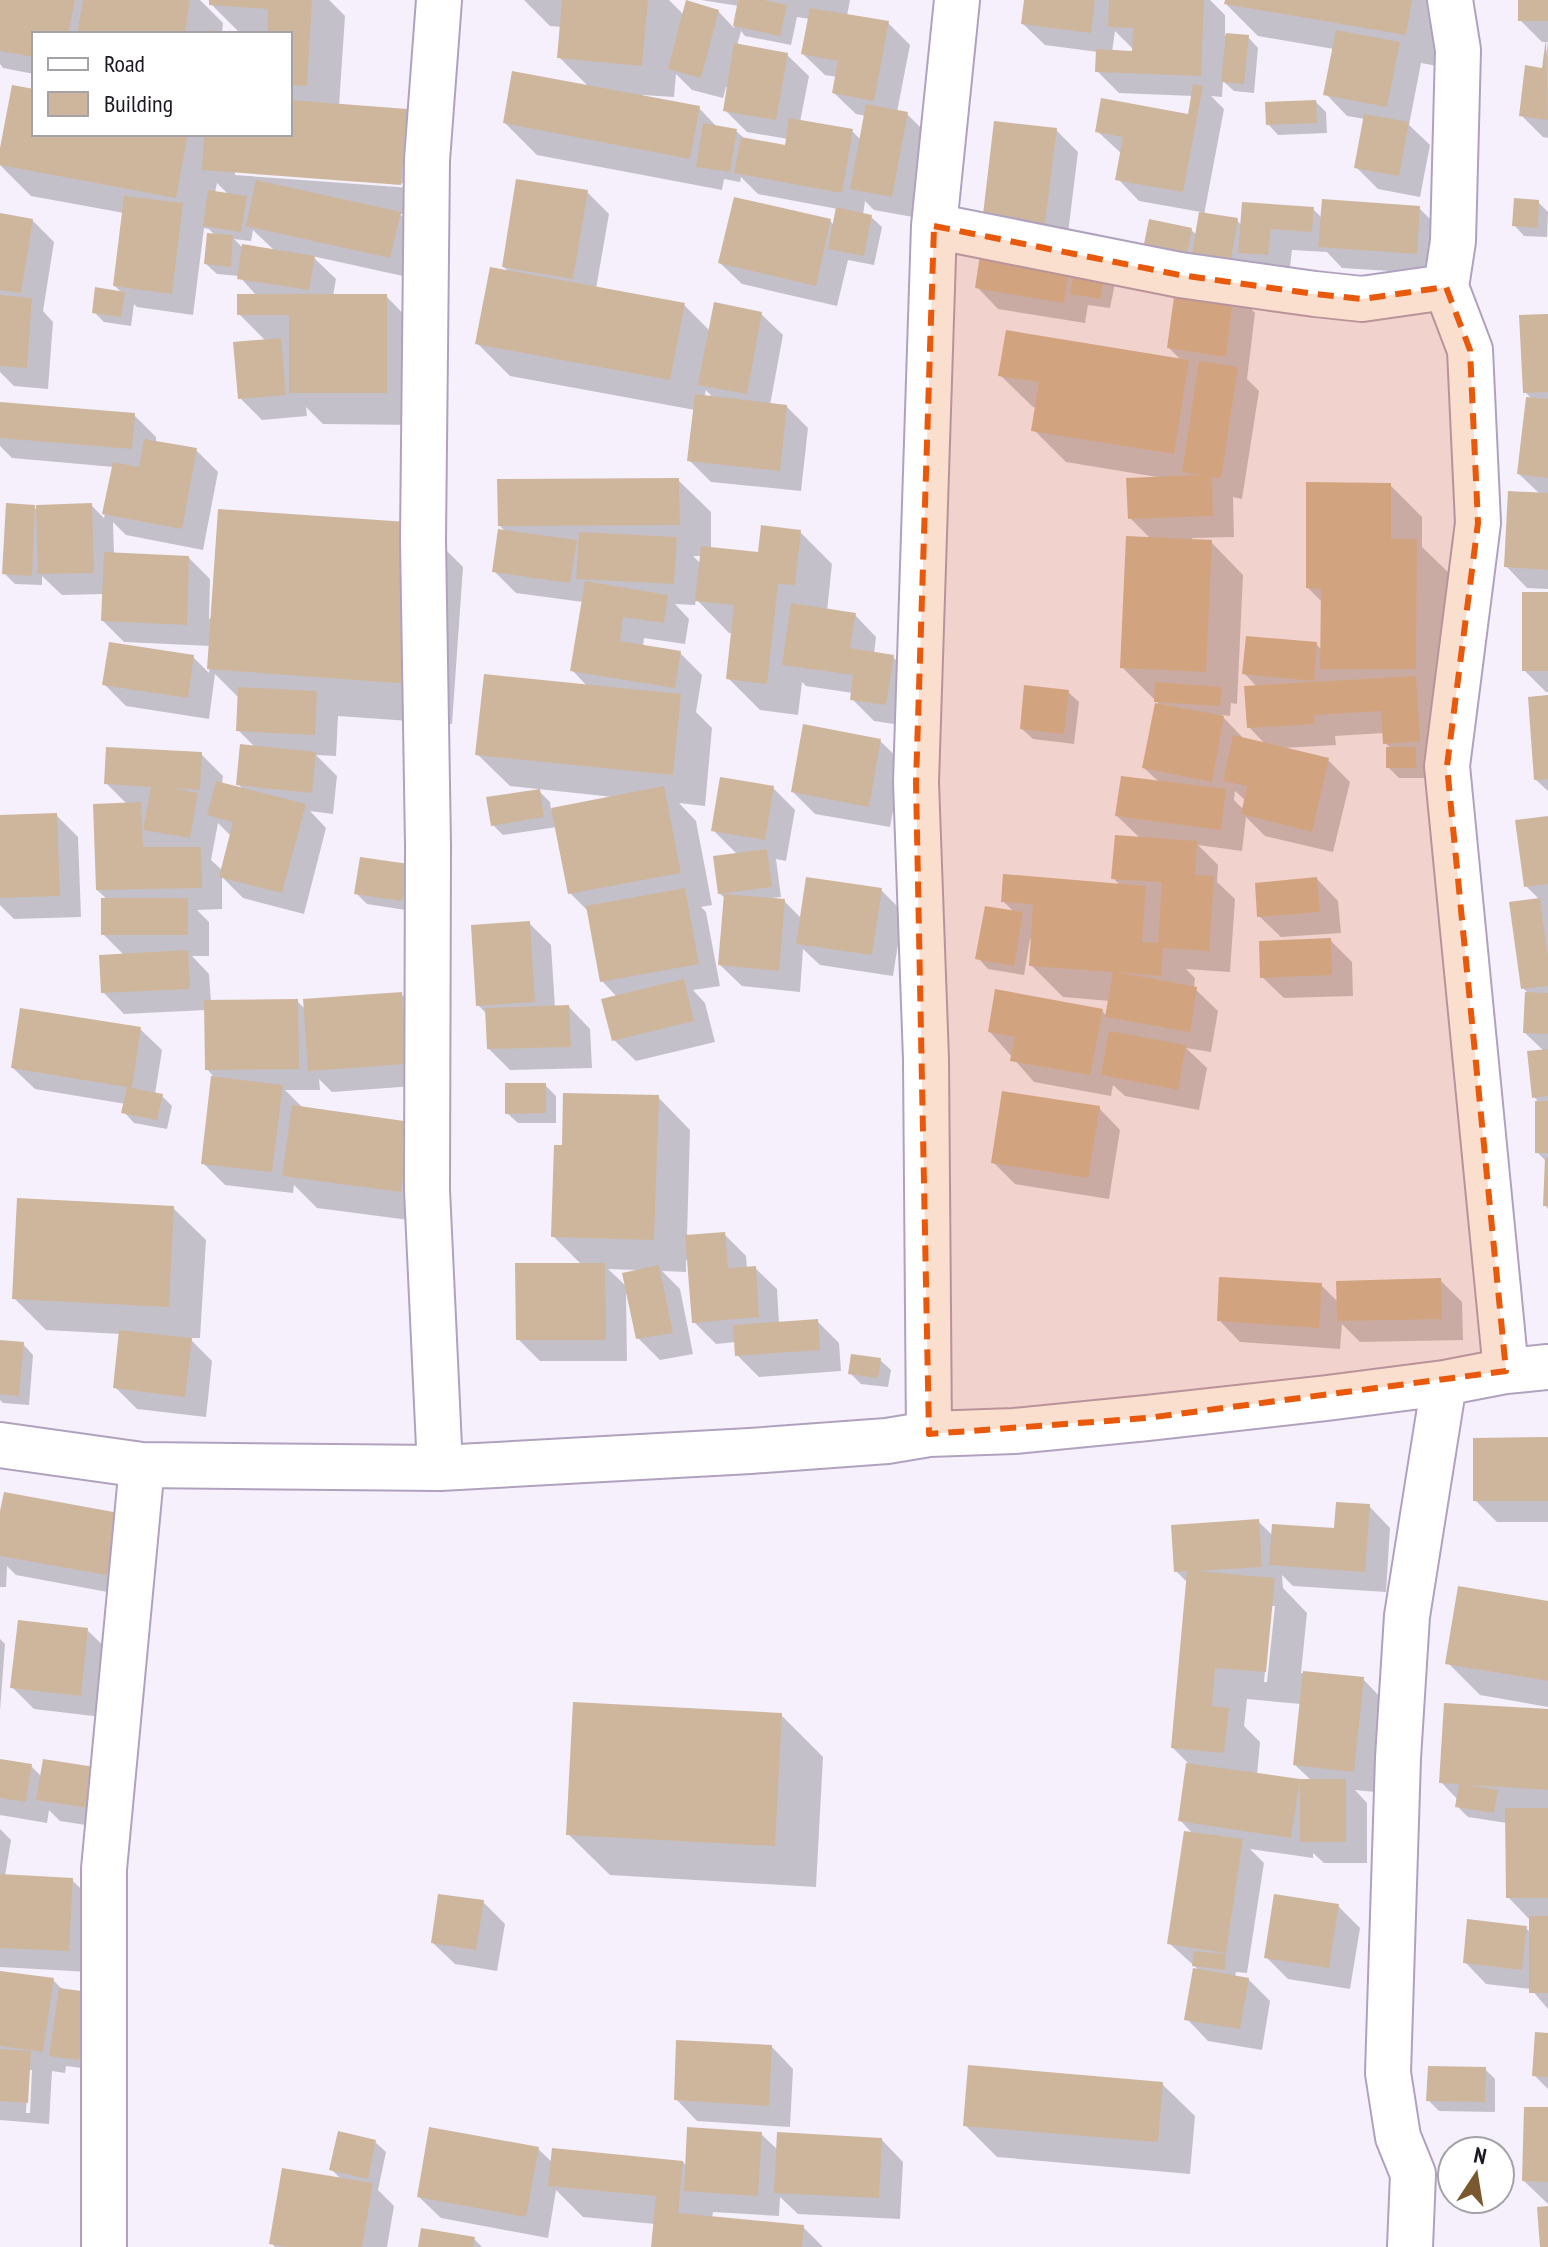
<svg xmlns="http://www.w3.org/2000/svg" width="1548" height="2247" viewBox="0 0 1548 2247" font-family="'PT Sans Narrow',sans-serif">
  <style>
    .shadow { fill: #0003; fill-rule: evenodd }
    .building { fill: #ceb69d }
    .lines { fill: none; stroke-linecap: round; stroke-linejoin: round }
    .minor-casing { stroke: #b0a2bf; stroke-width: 48 }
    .minor { stroke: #fff; stroke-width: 44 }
    .marked { fill: #e8590c; fill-opacity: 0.2; stroke: #e8590c; stroke-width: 6; stroke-dasharray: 16 10; stroke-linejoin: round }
  </style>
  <rect width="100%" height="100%" fill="#f6f0fd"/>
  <!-- shadow -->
  <path class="shadow" d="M0,0H200L223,23L222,33L234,34H34V74L3,68L0,64Z
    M211,0H329L345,16L339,106L406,111L438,143L432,216L400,214L422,236L412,278L312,256L336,279L333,296H386L418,329L419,425L323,424L306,407L307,416L262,420L240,398L266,341L239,314L257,296L239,276L217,274L206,264L216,236L209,229L204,228L193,315L137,307L134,304L131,326L104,322L94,312L123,294L115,286L124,213L31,196L0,165V160L34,91V134H204L206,136V134H290V34H241L211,4ZM235,171L411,184V188L235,175ZM217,183L230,196L215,193ZM253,230L275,251L244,249L234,239L251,241Z
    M524,0H669L684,15L718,11L734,28L739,6L701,0H850L847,16L888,23L910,45L897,112L907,114L929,136L913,217L874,210L865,201L863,215L871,217L882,227L874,265L848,260L837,306L742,284L720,263L830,221L835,226L838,209L758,194L741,177L740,182L724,179L722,190L537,155L505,123L589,87L559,57L562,27L550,26ZM797,17L810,19L803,54L825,75L837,77L834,93L856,114L866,116L862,141L852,131L800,122L809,76L787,55L737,46L741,31L745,36L791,45ZM676,74L692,90L723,98L726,87L729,88L725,110L747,132L788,139L787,147L745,139L736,131L718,128L699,108L643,98V95L674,97Z
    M1026,0H1210L1225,15V35L1248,37L1258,48L1254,93L1234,91L1223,81L1222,97L1211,96L1224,109L1204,215L1237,220L1242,226L1313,209L1322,218L1419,208L1441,230L1438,274L1342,268L1327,252L1292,250L1289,276L1240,297L1255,313L1247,379L1259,391L1242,499L1233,497L1234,537L1192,538V541L1211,542L1243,575L1237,704L1231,703L1230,716L1221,715L1245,740L1266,745L1249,727L1258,688L1244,673L1316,644L1322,650L1323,603L1308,588L1390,485L1422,517V547L1449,573L1447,701L1426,764V778H1399L1388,767L1392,749L1385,743L1384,733L1335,736L1336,745L1283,748L1328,760L1350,782L1333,852L1265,836L1246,817L1242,851L1198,845L1218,865L1217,882L1235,899L1230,972L1186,969L1195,978L1194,988L1218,1011L1211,1052L1186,1048L1207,1068L1199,1110L1125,1096L1113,1085L1111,1096L1034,1082L990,1032L1102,1011L1107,1016L1110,1001L1063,997L1031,965L1033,939H1030L1024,975L988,969L978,958L1015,913L1003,901L1121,886L1113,878L1141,839L1117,816L1160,783L1144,768L1161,706L1122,667L1151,539L1130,518L1157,477L1066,462L1034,430L1037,408L1033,407L1000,375L1182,361L1169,348L1178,284L1154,269L1191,230L1197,235L1201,212L1139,201L1118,179L1122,154L1097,131L1190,117L1193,96L1119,93L1097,71L1098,52L1045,45L1023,24ZM1115,31L1132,48L1134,53L1112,52ZM1235,791L1246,801L1244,810L1234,800Z
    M1227,0H1449L1437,66L1421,63L1409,125L1430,145L1420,197L1378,189L1356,167L1365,119L1347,116L1326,94L1334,49L1258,36L1226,4Z
    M1520,0H1548V138L1543,137L1522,116L1544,70L1548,42H1542L1520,20Z
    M1316,102L1326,112L1327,133L1278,135L1268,124Z
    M1056,130L1078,152L1065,258L1116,278L1110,308L1088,305L1085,323L998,309L977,287Z
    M587,192L609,214L596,289L684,305L710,331L761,314L783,335L770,405L786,406L808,428L801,491L711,482L689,460L695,410L510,376L478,344L510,273L504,267ZM706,390L714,399L704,398Z
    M1538,202L1548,212L1547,237L1524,236L1514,225Z
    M0,220H32L54,242L43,311L53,322L48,389L14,386L0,372Z
    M1548,316V589L1527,588L1506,566L1541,495L1519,474L1532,399L1525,392Z
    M0,404L134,415L156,437V443L196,450L218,472L203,550L126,535L113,522L114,555L189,558L210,579L209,619L421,525L463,567L452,724L338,716L336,756L316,755L337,776L333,814L310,811L326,828L304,914L243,898L222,877V909L197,910L209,922V956H192L209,974L211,1002L297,1001L306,1010L401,994L423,1015L428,1085L332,1092L319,1079L320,1090H285L304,1109L410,1123L432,1223L317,1208L294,1185L293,1193L225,1185L203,1163L213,1076L207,1069L206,1010L124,1014L103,992L124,955L103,934L108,900L97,890L128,805L106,783L201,754L223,776L222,784L244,790L238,784L256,748L238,730L240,699L215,674L209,719L126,706L104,684L193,657L209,673L211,646L124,642L103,621L104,594L62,595L42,576V585L15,584L4,573L34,507L38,511L91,505L104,518L114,467L12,458L0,446ZM218,823L232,837L223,871L211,860Z
    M678,480L711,512V549L760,554L800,532L832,564L827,611L855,615L876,637L874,654L893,657L914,679L907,726L874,721L852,699L853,693L806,686L802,682L798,715L760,710L728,678L733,633H729L696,599L695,605L675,604L689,619L685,644L644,638L643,647L680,653L702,675L696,712L712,728L705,806L679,803L696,821L712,905L701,907L706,912L720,986L693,990L705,1003L715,1042L636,1061L614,1040L617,997L602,981L589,912L570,893L557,827L503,835L493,825L539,791L550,802L551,810L613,797L510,786L477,754L588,687L572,670L583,602L516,593L494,571L506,532L500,526ZM693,556H702L701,564Z
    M1548,594V692H1546L1524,670Z
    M1068,692L1079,702L1074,744L1033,739L1022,729Z
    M1548,697V791L1536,780Z
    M880,741L902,762L890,827L815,814L793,792Z
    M773,788L795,810L786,861L776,859L781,897L771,898L784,901L802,919L881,890L903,912L893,976L820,965L803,949L800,992L742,986L720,965L726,899L719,893L738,855L713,830Z
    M56,815L78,837L81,917L14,919L0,905V817Z
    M1548,818V1209L1545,1205L1547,1162L1537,1152V1100L1534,1097L1544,1051L1525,1033L1527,992L1523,988L1540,900L1526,886Z
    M408,866L412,911L367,904L356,893Z
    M1317,879L1338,901L1341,933L1281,937L1259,916Z
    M529,923L551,945L555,1008L569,1007L590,1029L592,1068L510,1070L489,1049L487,1014L478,1005Z
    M1330,940L1352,962L1353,996L1284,998L1262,977Z
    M140,1029L162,1050L155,1094L162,1096L172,1106L167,1129L134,1123L124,1112L126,1104L35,1089L13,1068Z
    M545,1085L556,1096V1123H518L507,1113Z
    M658,1097L690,1130L687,1237L724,1234L746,1256L747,1268H755L777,1289L779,1324L817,1321L839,1343L841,1371L759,1377L737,1355L736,1342L716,1344L694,1322L689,1260H686V1272L662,1271L680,1289L693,1354L660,1360L638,1338L626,1292L627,1361H540L518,1339L582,1265L553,1236L564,1147ZM608,1269L637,1270L628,1288Z
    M1099,1108L1120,1130L1109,1199L1015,1184L994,1163Z
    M173,1208L206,1240L200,1338H189L212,1361L206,1417L137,1409L115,1387L121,1334L46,1330L14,1298Z
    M1440,1280L1462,1302L1463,1340L1360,1342L1342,1324L1340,1349L1240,1342L1219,1320L1321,1285L1338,1302Z
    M0,1342L23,1344L33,1355L29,1405L3,1403L0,1400Z
    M880,1360L891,1370L888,1387L861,1384L851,1374Z
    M1548,1439V1522H1497L1475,1500Z
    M1369,1506L1390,1528L1386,1592L1293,1586L1282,1575L1283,1588L1307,1613L1301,1673L1363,1679L1384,1701L1375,1792L1355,1790L1367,1803V1863H1324L1313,1853V1858L1250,1849L1264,1863L1247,1973L1236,1972L1235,1977L1248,1979L1270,2001L1262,2050L1208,2041L1187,2019L1200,1971L1169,1943L1193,1834L1180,1820L1188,1763L1173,1748L1188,1583L1176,1571L1258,1521L1273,1536L1336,1530ZM1271,1606H1275L1267,1682H1264ZM1247,1699L1301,1704L1295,1765L1312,1781L1257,1775L1260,1742L1244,1726Z
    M0,1511L118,1515L129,1596L16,1575L7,1566L6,1587H0Z
    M1548,1603V1707L1480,1695L1448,1663Z
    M87,1630L109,1651L102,1717L34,1709L12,1687Z
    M0,1639L5,1644L0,1711Z
    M1548,1711V2009L1531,1989L1486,1984L1465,1962L1526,1928L1531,1933V1921L1508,1897L1507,1823L1468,1817L1457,1806L1458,1800L1441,1782Z
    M781,1715L823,1757L816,1887L610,1875L568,1834Z
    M0,1761L31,1766L42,1777L44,1761L111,1829L60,1821L49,1810L47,1823L0,1815Z
    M0,1829L11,1840L5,1876L72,1880L93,1901L90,1972L0,1967Z
    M483,1902L505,1924L497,1971L455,1964L433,1943Z
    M1338,1906L1360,1928L1350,1989L1288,1979L1266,1957Z
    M0,1973L53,1980L64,1991L88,1994L89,2069L66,2066L65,2073L52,2071L49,2124L0,2120ZM28,2070H32L30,2113H26Z
    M1548,2035V2089L1534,2075Z
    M772,2047L793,2069L790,2127L697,2121L676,2099Z
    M1485,2069L1495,2079V2112L1439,2111L1429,2101Z
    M1162,2084L1195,2116L1190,2174L997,2157L965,2125Z
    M1548,2109V2204L1524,2181Z
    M761,2134L778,2150L882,2140L903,2162L900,2219L798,2214L780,2197L779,2216L713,2212L712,2218L803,2227L823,2247H653L655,2224L583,2217L556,2190L548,2238L441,2218L419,2197L538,2149L553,2163L683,2162L687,2167Z
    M375,2142L386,2152L378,2190L394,2206L387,2247H275L272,2243L342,2180L331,2169Z
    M474,2239L482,2247H420Z"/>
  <!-- building -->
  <path class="building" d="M0,0H75L68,34H34V57L0,51Z
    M83,0H190L185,34H77Z
    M209,0H312L307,86L290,85V34H267L268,9L209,5Z
    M562,0H648L642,66L557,58Z
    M686,0L719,10L701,78L668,69Z
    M738,0H764L787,5L780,36L733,26Z
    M1024,0H1095L1091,33L1021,24Z
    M1109,0H1204L1201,76L1095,72L1096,49L1132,51L1133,28L1108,27Z
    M1225,0H1412L1406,35L1224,4Z
    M1518,0H1548V21H1518Z
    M810,8L889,21L874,101L832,93L838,61L801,54Z
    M207,30L229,32V34H206Z
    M1336,30L1400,42L1387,107L1323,95Z
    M1226,33L1249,35L1244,84L1221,82Z
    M1546,38L1548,120L1519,116L1525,65L1542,68Z
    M734,43L788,53L776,120L723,111Z
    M512,71L700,106L690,159L503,123Z
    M1193,84L1203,86L1183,192L1115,180L1123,137L1095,132L1101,98L1188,114Z
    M12,85L34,89V134H188L176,198L0,165V148Z
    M290,100L407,109L401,185L202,170L204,134H290Z
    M1316,100L1317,123L1266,125L1265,102Z
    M866,104L908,112L892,197L850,189Z
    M1364,114L1409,122L1399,176L1354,168Z
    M789,118L853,129L842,193L734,173L741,137L785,145Z
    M994,121L1057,128L1042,248L980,240Z
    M703,123L737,129L730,172L696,167Z
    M516,179L588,190L573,279L502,267Z
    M256,180L401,212L390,258L246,226Z
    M208,190L247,196L241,232L203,226Z
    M124,196L183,203L172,294L113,286Z
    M734,197L831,219L816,286L718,263Z
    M1514,198L1539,200L1538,228L1512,226Z
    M1322,199L1420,206L1417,254L1318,247Z
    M1242,202L1314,207L1312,232L1271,229L1268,255L1238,253Z
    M836,207L872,215L864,256L828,249Z
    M1199,212L1238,218L1228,278L1189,271Z
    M0,213L33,219L21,293L0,290Z
    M1149,219L1192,228L1185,267L1141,259Z
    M207,233L233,235L231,267L204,264Z
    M982,242L1071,257L1064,303L975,288Z
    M242,244L315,256L309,290L237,279Z
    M1076,260L1107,266L1100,299L1070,294Z
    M490,267L685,303L670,380L475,344Z
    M1176,282L1234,289L1226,357L1167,348Z
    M95,287L125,292L121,317L92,313Z
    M237,294H387V393H289V315H237Z
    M0,295L32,298L27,368L0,366Z
    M714,302L762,312L747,394L698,385Z
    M1548,314V392L1523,393L1519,315Z
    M1006,330L1189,360L1174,454L1031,431L1039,382L998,376Z
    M281,338L286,395L238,399L233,342Z
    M1199,361L1238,367L1221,478L1212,477L1213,516L1128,519L1126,478L1201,475L1182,472Z
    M695,394L787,405L780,471L687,461Z
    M1526,397L1548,399V478L1517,474Z
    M0,402L135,413L132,449L0,438Z
    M144,439L197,448L182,529L102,514L113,462L139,467Z
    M679,478L680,525L498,526L497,479Z
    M1306,482L1391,483V539H1417L1416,669H1320L1321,589L1306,588Z
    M1508,491L1548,493V570L1504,567Z
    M6,503L35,505L32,576L2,574Z
    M92,503L94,573L38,574L36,505Z
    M218,509L422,523L411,684L207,669Z
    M761,525L801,530L795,585L778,584L767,684L726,679L734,605L695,601L701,546L758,552Z
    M498,529L577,540L570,583L492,572Z
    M579,532L677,537L674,584L576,579Z
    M1126,536L1212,540L1206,672L1120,668Z
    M104,552L189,556L187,625L101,621Z
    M585,581L668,595L664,623L623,617L620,641L681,651L675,688L570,671Z
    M1522,592H1548V671H1522Z
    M791,603L856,613L850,648L894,655L886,705L850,700L853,675L782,665Z
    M1246,636L1317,642L1314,681L1242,674Z
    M109,642L194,655L188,698L102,685Z
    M484,674L681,694L673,775L475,755Z
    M1416,676L1420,741L1383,744L1381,711L1314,715L1315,724L1247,728L1244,686Z
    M1155,682L1222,687L1220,706L1154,702Z
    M1024,685L1069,690L1064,734L1020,729Z
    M238,687L317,691L315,735L236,731Z
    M1548,695V779L1534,780L1528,697Z
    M1155,703L1224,716L1212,782L1142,768Z
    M803,724L881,739L869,807L791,792Z
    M1233,735L1329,758L1312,832L1241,814L1247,786L1223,781Z
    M240,744L316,752L312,793L236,785Z
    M106,747L202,752L200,790L172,788L198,793L190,838L143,830L151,787L104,784Z
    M1386,747H1416V768H1386Z
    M1121,776L1226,789L1221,830L1115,816Z
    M720,777L774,786L765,840L711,831Z
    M216,781L306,804L282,893L219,877L233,822L207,815Z
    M664,786L681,873L568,894L551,808Z
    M540,789L544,817L491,826L486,797Z
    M141,802L143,847H201L202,888L96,890L93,804Z
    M57,813L60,896L0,898V815Z
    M1548,816V884L1524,887L1515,820Z
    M1115,835L1197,841L1195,875L1214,876L1209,951L1163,948L1161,976L1117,972L1197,987L1190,1032L1105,1017L1113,972L1029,966L1033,904L1001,902L1003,874L1146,886L1142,942L1158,943L1162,882L1111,879Z
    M767,849L772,887L718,894L713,856Z
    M360,857L409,864L402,901L354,894Z
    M806,877L882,888L872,955L796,944Z
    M1317,877L1320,912L1257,917L1255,883Z
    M685,888L699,964L600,982L586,906Z
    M724,894L785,899L779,971L718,965Z
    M101,898H188V935H101Z
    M1540,898L1548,957V986L1521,989L1509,902Z
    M985,906L1023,912L1014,966L975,959Z
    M530,921L535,1002L476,1006L471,925Z
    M1331,938L1332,975L1260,978L1259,941Z
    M188,950L190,989L101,993L99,955Z
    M684,979L694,1021L612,1041L601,999Z
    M995,989L1103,1009L1090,1075L1010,1061L1015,1037L988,1032Z
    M402,992L407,1064L308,1071L303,999Z
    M1525,992L1548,993V1034L1523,1033Z
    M298,999L299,1069L205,1070L204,1000Z
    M569,1005L571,1047L487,1049L485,1008Z
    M20,1008L141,1027L132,1088L163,1094L157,1120L121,1113L127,1087L11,1068Z
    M1109,1031L1186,1045L1178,1090L1101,1075Z
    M1548,1049V1096L1532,1098L1527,1051Z
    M211,1076L283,1085L272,1172L201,1164Z
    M505,1083H546V1113L505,1114Z
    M1002,1091L1100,1106L1088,1178L991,1163Z
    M563,1093L659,1095L654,1240L551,1237L554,1145H562Z
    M1535,1101H1548V1153H1535Z
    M292,1105L411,1122L401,1192L282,1176Z
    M1545,1158H1548V1206H1543Z
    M17,1198L174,1206L169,1307L12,1299Z
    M725,1232L728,1268L756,1266L759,1317L692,1323L685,1235Z
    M515,1263H605L606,1340H516Z
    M659,1265L673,1333L636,1339L622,1273Z
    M1219,1277L1322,1283L1319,1328L1217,1321Z
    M1441,1278L1442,1319L1337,1321L1336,1281Z
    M818,1319L820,1350L735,1356L733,1325Z
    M119,1330L192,1338L185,1397L113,1388Z
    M0,1340L24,1342L19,1396L0,1394Z
    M851,1354L881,1358L878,1378L848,1374Z
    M1548,1437V1501H1473V1438Z
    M4,1492L119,1513L107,1575L0,1556V1511Z
    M1336,1502L1370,1504L1365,1572L1269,1565L1272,1524L1334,1528Z
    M1259,1519L1262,1567L1197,1571L1275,1578L1266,1672L1215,1668L1212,1706L1229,1708L1224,1753L1171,1748L1187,1571L1174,1572L1171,1525Z
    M1458,1586L1548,1601V1681L1445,1664Z
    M18,1620L88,1628L81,1696L10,1688Z
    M1303,1671L1364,1677L1354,1772L1293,1765Z
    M573,1702L782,1713L775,1846L566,1835Z
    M1444,1703L1548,1709V1790L1470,1785L1498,1790L1494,1813L1455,1807L1459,1784L1439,1783Z
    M0,1759L32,1764L26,1802L0,1798Z
    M43,1759L95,1767L89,1808L36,1800Z
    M1186,1763L1300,1779L1291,1838L1178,1821Z
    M1300,1779H1346V1842H1300Z
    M1505,1808H1548V1898H1506Z
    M1184,1831L1243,1839L1226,1953L1167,1944Z
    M0,1874L73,1878L69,1951L0,1948Z
    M438,1894L484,1900L476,1950L431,1943Z
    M1274,1894L1339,1904L1329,1968L1264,1958Z
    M1529,1916H1548V1993H1529Z
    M1467,1919L1527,1926L1522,1970L1463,1963Z
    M1194,1951L1226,1954L1225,1970L1192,1966Z
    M1193,1968L1249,1978L1240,2029L1184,2020Z
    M0,1971L54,1978L43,2052L0,2046Z
    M59,1988L89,1992L79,2060L49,2056Z
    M1535,2032L1548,2033V2077L1532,2076Z
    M676,2040L772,2045L769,2106L674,2100Z
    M0,2049L31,2051L28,2103L0,2101Z
    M968,2065L1163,2082L1158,2142L963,2126Z
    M1428,2066L1486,2067L1485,2102L1426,2101Z
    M1524,2107H1548V2182L1522,2181Z
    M429,2127L539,2147L526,2217L417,2197Z
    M687,2127L762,2132L758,2196L684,2191Z
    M338,2131L376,2140L368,2179L329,2170Z
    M777,2132L882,2138L879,2198L774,2193Z
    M552,2148L683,2161L678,2213L804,2225L802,2247H651L656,2196L548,2186Z
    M282,2168L373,2183L362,2247H288L269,2244Z
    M1548,2206V2247H1540L1537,2207Z
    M421,2228L475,2237L473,2247H418Z"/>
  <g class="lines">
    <defs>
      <path id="minor" d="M439,0L427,160L423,540L428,845L427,1190L440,1468
        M1450,0L1458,50L1453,241L1446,287L1470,350L1478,523L1447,766L1506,1371
        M934,226L1180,275L1315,294L1362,299L1446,287
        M929,1434L926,1059L916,782L934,226L957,0
        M0,1445L142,1465L104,1869V2247
        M142,1465L440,1468L750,1451L887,1441L929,1434L1014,1431L1147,1418L1327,1398L1444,1383L1506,1371L1548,1367
        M1410,2247L1413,2174L1398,2137L1388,2073L1398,1758L1407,1616L1444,1383"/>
    </defs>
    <!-- minor casing -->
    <use href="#minor" class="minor-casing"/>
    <!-- minor -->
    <use href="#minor" class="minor"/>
  </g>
  <!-- marked area -->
  <path class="marked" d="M934,226L1180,275L1315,294L1362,299L1446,287L1470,350L1478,523L1447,766L1506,1371L1147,1418L929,1434L916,782Z"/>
  <!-- legend -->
  <rect x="32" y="32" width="260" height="104" fill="#ffffff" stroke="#a4a2a6" stroke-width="2"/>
  <rect x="48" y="58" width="40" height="12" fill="#ffffff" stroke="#a4a2a6" stroke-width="2"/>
  <text x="104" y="72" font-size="24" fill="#1b1620">Road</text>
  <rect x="48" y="92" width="40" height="24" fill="#ceb69d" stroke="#a4a2a6" stroke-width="2"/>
  <text x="104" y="112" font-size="24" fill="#1b1620">Building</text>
  <!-- north arrow -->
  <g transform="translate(1476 2175) rotate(12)"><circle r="38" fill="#ffffff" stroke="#a4a2a6" stroke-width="2"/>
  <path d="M0-6L14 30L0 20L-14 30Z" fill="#7a5830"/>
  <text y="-12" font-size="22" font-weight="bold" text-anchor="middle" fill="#1b1620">N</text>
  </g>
</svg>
